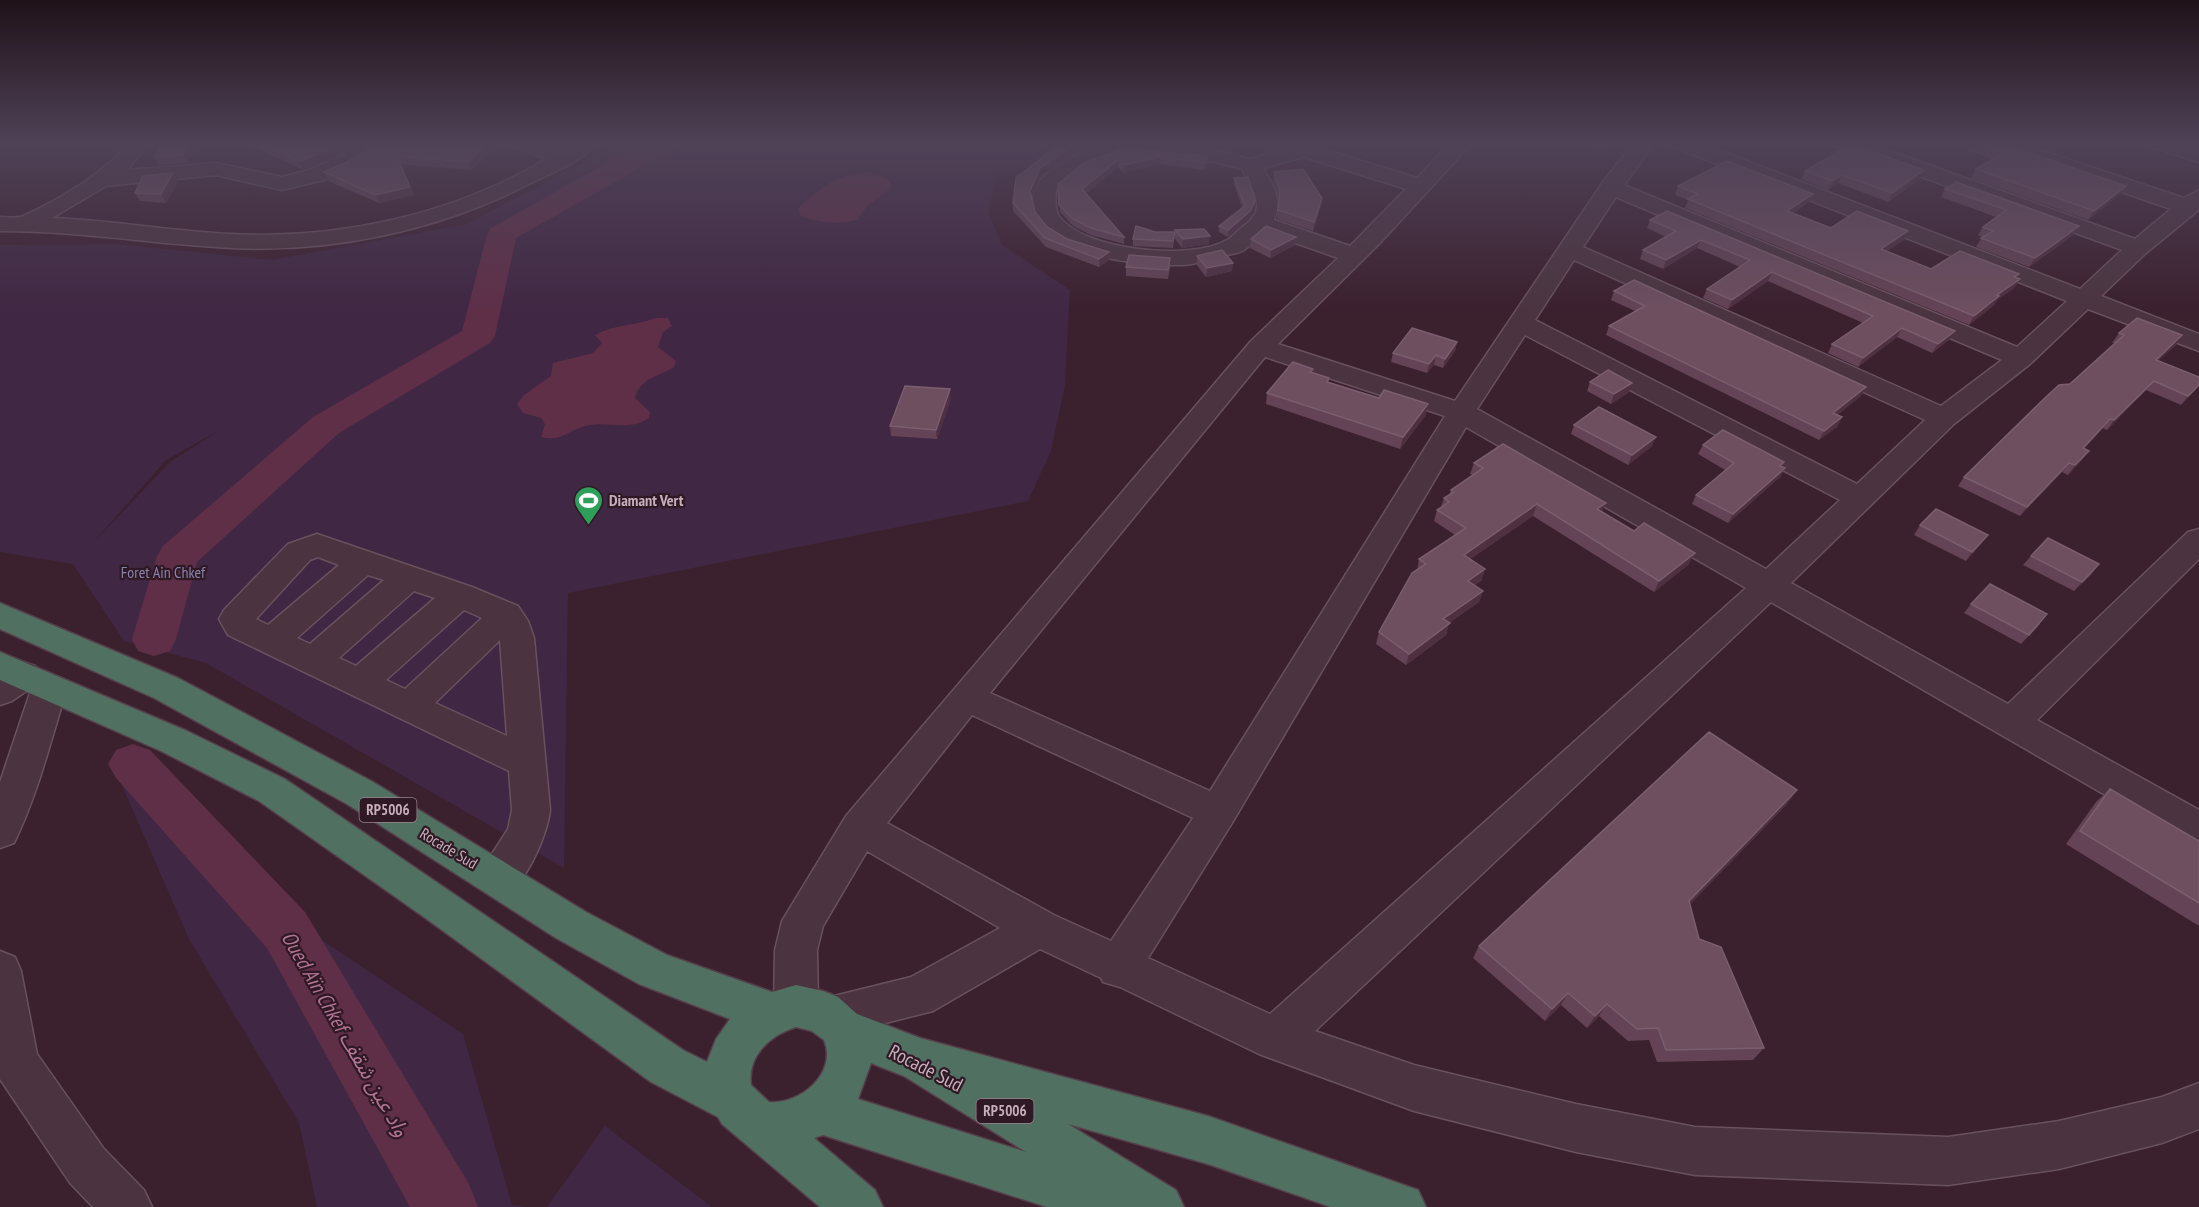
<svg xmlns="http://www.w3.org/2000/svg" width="2199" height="1207" viewBox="0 0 2199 1207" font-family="'PT Sans Narrow','Noto Sans Arabic',sans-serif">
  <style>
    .green { fill: #402743; fill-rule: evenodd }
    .water { fill: #5f2f48 }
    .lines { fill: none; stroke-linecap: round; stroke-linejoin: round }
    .river { fill: #5f2f48; fill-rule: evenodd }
    .minor-casing { stroke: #69515e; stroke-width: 3 }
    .highway-casing { stroke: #563e4b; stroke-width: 3 }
    .minor { fill: #4b3440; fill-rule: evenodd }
    .highway { fill: #507161; fill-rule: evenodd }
    .wall { fill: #634355 }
    .shaded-wall { fill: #4e3041 }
    .building { fill: #6d4f60; stroke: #7b5e6e; stroke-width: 1.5 }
    .labels { text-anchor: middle; stroke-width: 4.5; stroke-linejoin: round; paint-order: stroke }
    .shield { fill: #2f1925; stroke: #99818e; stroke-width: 1.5 }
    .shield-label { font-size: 15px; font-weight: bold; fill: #c7aebb }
    .poi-label { font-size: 16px; font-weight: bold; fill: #c7aebb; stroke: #2f1925; text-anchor: start }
    .park-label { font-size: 16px; fill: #8983ae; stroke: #2f1925 }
    .street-label { font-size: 16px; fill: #c7aebb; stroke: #2f1925 }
    .near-street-label { font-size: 20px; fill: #c7aebb; stroke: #2f1925 }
    .near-water-label { font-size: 21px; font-style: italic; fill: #b27495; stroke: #2f1925 }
  </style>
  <rect width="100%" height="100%" fill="#3b202e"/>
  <!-- green -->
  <path class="green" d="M622,142H1051L1032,179L998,173L988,211L1002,245L1070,290L1065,385L1051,451L1028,501L568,593L564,868L206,663L124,641L73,564L0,552V245L117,244L272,260L467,224ZM218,431L170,462L92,544L166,460Z
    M120,781L196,803L323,941L463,1034L512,1205L528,1207H317L299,1123L189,939Z
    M605,1126L712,1207H547Z"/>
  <!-- water -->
  <path class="water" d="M867,172L887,179L892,186C880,199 866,202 858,220C838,224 820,224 801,216L798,209C820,188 836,175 867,172Z
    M656,318H668L672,326L663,332L658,347L676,361L674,367C658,377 640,378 635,398L650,412L649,418C629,432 607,420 585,426C567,431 561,442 541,437L545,424L541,418L523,413L517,404L524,395L551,376L553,363L593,353L602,343L595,335C615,324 635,326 656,318Z"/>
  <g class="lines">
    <!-- river -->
    <path class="river" d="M644,142H678L675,148L516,238L495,336L490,343L339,433L197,562L176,639L170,651L154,656L138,651L132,639L157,556L163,546L313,417L462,331L487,234L491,228Z
      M133,744L150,750L305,912L469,1184L478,1207H410L267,948L116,778L108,764L116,750Z"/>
    <defs>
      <path id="minor" d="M129,142H150L127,170L216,163L282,177L309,170L346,154L326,142H354L366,148L370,155L358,164L324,180L282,190L216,175L106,186L52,218C111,220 170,231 230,234C337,240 453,215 546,159L514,146L511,142H541L561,150L573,142H598C587,159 547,175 529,184C438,231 332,253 231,248C153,244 78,231 0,231V217C7,217 16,219 23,216C57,201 107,172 129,142Z
        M1131,142L1215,150L1250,159L1282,150L1276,148L1274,142H1300L1417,178L1451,142H1473L1380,243L1278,344L1455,401L1603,182L1634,142H1655L1624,185L2017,347L2067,301L1671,146L1668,142H1698L2080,289L2122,250L1837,146L1834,142H1865L2135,239L2171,209L1987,146L1984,142H2016L2184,198L2199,190V208L2196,212L2146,253L2101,296L2199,334V351L2088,309L2030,364L1954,424L1791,583L2008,704L2188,532L2199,529V559L2037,720L2199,810V846L2185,841L1771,602L1315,1031L1414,1065L1576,1104L1695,1127L1948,1137L2059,1121L2162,1097L2199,1083V1129L2162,1143L2059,1169L1948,1185L1695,1175L1576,1152L1414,1111L1259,1054L1120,987L1103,982L1101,978L1040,949L933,1011L830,1037L814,1031L810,1021L796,1027L781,1021L774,1006L775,950L782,921L846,816L1251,341L1338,258L1264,232C1258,238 1251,245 1244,250C1238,254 1229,254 1222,256C1209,259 1195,265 1182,265C1144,266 1029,257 1033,200C1034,186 1042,176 1054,168C1075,154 1106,142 1131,142ZM1124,154L1215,162L1242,169C1248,181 1258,193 1257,207C1256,216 1248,223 1241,228C1236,232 1232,237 1227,240C1192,261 1083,251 1059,216C1054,209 1056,198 1056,190L1083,168ZM1304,157L1406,189L1350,246L1274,220C1283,199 1273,186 1263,168ZM1616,197L2002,360L1941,406L1583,247ZM1574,260L1925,420L1857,484L1535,320ZM1525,335L1840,500L1766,569L1477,409ZM1265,357L1445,416L1210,791L990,693ZM1466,427L1746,588L1270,1014L1148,958L1232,823ZM972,715L1193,818L1111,941L1054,915L887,823ZM867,851L1000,928L911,977L818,1000L817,950L823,926Z
        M2145,142H2178L2199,149V162L2148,146Z
        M317,534L472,587L518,606L528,621L534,638L550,810C548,832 524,896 496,894C492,894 487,891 483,890L477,877L508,829L512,810L509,771L228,635L219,619L224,610L288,544ZM318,557L339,565L268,625L256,619L310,560ZM368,575L384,580L310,644L297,638ZM414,591L435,598L356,666L339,658ZM464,610L482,618L405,689L386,680ZM500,640L507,736L435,703Z
        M23,662L35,666L40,675L39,678L49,674L61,678L67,688C51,740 38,794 14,843L0,848V782L32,687L12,701L0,705V673Z
        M0,951L15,957L21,971L37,1054L104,1149L144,1190L152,1207H93L70,1183L0,1079Z"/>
      <path id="highway" d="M0,603L178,678L272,728L373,782L586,912L667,955L772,992L796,985L823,991L838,997L857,1014L920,1038L1208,1116L1418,1190L1426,1207H1331L1208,1164L1068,1124L1176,1190L1184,1207H1047L823,1135L814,1138L875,1190L883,1207H820L722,1124L718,1117L651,1082L424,917L259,801L161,751L0,680V652L187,731L285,779L683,1050L707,1062L716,1039L730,1019L639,984L556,938L347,804L154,698L0,629ZM796,1027L812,1031L824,1040C838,1073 800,1105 769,1102L751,1085C747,1056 770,1035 796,1027ZM871,1063L904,1076L1026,1152L858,1099Z"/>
    </defs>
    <!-- minor casing -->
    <use href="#minor" class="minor-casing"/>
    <!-- highway casing -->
    <use href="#highway" class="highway-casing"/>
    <!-- minor -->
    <use href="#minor" class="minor"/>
    <!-- highway -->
    <use href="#highway" class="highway"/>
  </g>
  <!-- wall -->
  <path class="wall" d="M199,142L188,163L159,165L154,157Z
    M243,142H332L341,154L308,168L302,169Z
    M360,142H502L471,170L400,164L414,195L379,203L328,181L324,172L355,158L368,149L367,146Z
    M1062,142H1109L1070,156L1041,176L1032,198L1035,212L1047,227L1067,239L1109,260L1099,267L1046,247L1013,211V203Z
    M1159,142H1217L1215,148Z
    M1586,142H1610L1606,147Z
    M1973,142L2126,186L2120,194L2088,220L1971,178L1976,169L1993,159L1968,151Z
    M1124,149L1208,164L1204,170L1160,164L1123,173L1118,167L1086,193L1124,237V244L1091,235L1073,226L1060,212L1058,184Z
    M1805,171L1920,179L1888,202L1838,183L1828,190L1801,179Z
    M1274,172L1321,206L1313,231L1277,219L1279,199L1273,181Z
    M1234,178L1255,201V207L1250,218L1228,237L1219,232V226L1242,207L1234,184Z
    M178,181L166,203L140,201L135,193Z
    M1678,186L1813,194L1809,202L1793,213L1831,228L1904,240L1887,251L1931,269L2016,277L2020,279L2014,288L1997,300L1994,305L1969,325L1685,208L1688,200L1675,195Z
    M1945,189L2073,235L2029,267L1976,247L1982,237L1978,235L1983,227L1996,217L1941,197Z
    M1667,211L1949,340L1932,353L1897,337L1858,367L1828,353L1832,344L1863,323L1768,281L1728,309L1703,298L1707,289L1740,267L1697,248L1663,269L1640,259L1643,250L1666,237L1647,228L1650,220Z
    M1175,230L1209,244L1182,248L1175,239Z
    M1155,232H1175L1173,248L1133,246V239Z
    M1296,237L1295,245L1270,258L1250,248L1251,239Z
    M1197,256L1233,263L1232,271L1206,277L1197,265Z
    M1126,267H1170L1168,279L1126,276Z
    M1614,291L1861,396L1837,415L1842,417L1837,427L1819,440L1606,335L1609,326L1635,311L1611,300Z
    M2119,333L2176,345L2158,360L2199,377V386L2181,405L2146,390L2107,430L2103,428L2084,449L2082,460L2068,475L2062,472L2020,516L1958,486L1964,477L2115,343H2112Z
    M1457,342L1455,351L1443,368L1434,365L1427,373L1391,362L1393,353Z
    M1313,373L1329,378V382L1379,398L1428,404L1425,416L1400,449L1266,404L1267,393Z
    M1590,382L1629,392L1611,404L1587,391Z
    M951,399L937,439L891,436L890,426Z
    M1574,425L1652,446L1628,465L1571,434Z
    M1703,445L1782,467L1785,468L1780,477L1728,523L1692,504L1696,495L1725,470L1698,454Z
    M1474,463L1602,512L1689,564L1654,592L1533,516L1470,559L1482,580L1475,585L1483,591L1479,602L1449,623L1446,635L1406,665L1376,644L1379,632L1417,570L1419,559L1455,535L1434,521L1437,510L1441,507L1444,498L1449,495L1451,490L1473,475L1470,474Z
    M1920,525L1981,544L1966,561L1914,535Z
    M2031,556L2092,574L2074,591L2023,565Z
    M1971,604L2040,624L2021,644L1964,613Z
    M2110,789L2199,841V926L2066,844L2096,802Z
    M1797,790L1787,804L1690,904L1699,939L1764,1048L1753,1060L1657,1062L1649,1040L1628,1041L1599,1016L1587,1028L1561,1005L1545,1021L1473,958L1479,946Z"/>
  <!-- shaded-wall -->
  <path class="shaded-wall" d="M190,142H199L188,163L183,155Z
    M490,142H502L471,170L468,162Z
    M1086,142H1109L1070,156L1041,176L1031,200L1030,191L1040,168L1070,148Z
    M337,145L341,154L308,168L302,169L298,161Z
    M1208,156V164L1204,170L1205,163Z
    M1161,157L1160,164L1123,173V165Z
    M1118,160V167L1083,197L1082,189Z
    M1924,170L1920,179L1888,202L1892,193Z
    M173,173L178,181L166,203L161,194Z
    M1842,175L1838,183L1828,190L1832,181Z
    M2126,186L2120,194L2088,220L2094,211Z
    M410,187L414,195L379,203L375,195Z
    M1813,194L1809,202L1784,219L1787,211Z
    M1322,198L1321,206L1313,231L1314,222Z
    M1255,201V207L1250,218L1228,237V230Z
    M2079,226L2073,235L2029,267L2035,258Z
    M1908,231L1904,240L1877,258L1881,249Z
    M1210,236L1209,244L1182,248L1183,239Z
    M1296,237L1295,245L1270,258L1271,250Z
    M1701,240L1697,248L1663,269L1666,260Z
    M1109,252V260L1099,267V259Z
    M1233,263L1232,271L1206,277L1207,268Z
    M1772,272L1768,281L1728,309L1732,300Z
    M2020,279L2014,288L1997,300L1994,305L1969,325L1974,316L1997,295Z
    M1902,328L1897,337L1858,367L1863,358Z
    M1955,331L1949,340L1932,353L1938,344Z
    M2182,335L2176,345L2149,369L2156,360Z
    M1457,342L1455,351L1443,368L1445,359Z
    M1436,355L1434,365L1427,373L1429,364Z
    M2154,381L2146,390L2107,430L2114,420Z
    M1632,383L1629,392L1611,404L1614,394Z
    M2199,385V386L2181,405L2188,396Z
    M1866,387L1861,396L1828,422L1833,413Z
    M950,389L951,399L937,439L936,430Z
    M1428,404L1425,416L1400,449L1403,437Z
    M1842,417L1837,427L1819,440L1824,431Z
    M2110,419L2103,428L2076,457L2083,448Z
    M1656,437L1652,446L1628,465L1632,455Z
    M2089,451L2082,460L2068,475L2075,465Z
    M2069,463L2062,472L2020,516L2027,507Z
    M1785,468L1780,477L1728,523L1733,514Z
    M1606,503L1601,515L1597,509Z
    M1537,504L1533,516L1461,566L1464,555Z
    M1988,535L1981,544L1966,561L1972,552Z
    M1695,553L1689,564L1654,592L1659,581Z
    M2099,564L2092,574L2074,591L2082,582Z
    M1485,569L1482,580L1465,592L1468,581Z
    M1483,591L1479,602L1449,623L1446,635L1406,665L1409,654L1443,619Z
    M1797,790L1787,804L1681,914L1689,901Z
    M1568,993L1561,1005L1545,1021L1552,1009Z
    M1607,1004L1599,1016L1587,1028L1595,1016Z"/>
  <!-- building -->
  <path class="building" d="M164,142H190L183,155L154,157Z
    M256,142H332L337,145L304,160L298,161Z
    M366,142H490L468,162L397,156L410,187L375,195L324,172L355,158L368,149Z
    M1062,142H1086L1070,148L1040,168L1030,191L1035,212L1047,227L1067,239L1109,252L1099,259L1045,238L1013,203L1016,178Z
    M1973,142H1998L2126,186L2094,211L1976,169L2003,153Z
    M1851,144L1924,170L1892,193L1842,175L1832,181L1805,171Z
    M1124,149L1208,156L1205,163L1161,157L1123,165L1118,160L1082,189L1124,237L1091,228L1073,219L1059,205L1058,184L1084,163Z
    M1727,161L1813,194L1787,211L1831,228L1857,211L1908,231L1881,249L1931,269L1960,251L2019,274L2014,277L2020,279L1997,295L1999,296L1974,316L1688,199L1698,194L1678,186Z
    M1303,169L1322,198L1314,222L1278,210L1280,190L1274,172Z
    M173,173L161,194L135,193L143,176Z
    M1248,177L1255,201L1250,211L1228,230L1219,226L1245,206L1234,178Z
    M1956,182L2079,226L2035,258L1981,238L1993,231L1983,227L2006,210L1945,189Z
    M1667,211L1955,331L1938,344L1902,328L1863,358L1832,344L1873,316L1772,272L1732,300L1707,289L1750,260L1701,240L1666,260L1643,250L1676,231L1650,220Z
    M1136,226L1155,232H1175L1173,241L1133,239Z
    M1266,226L1296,237L1271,250L1251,239Z
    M1204,229L1210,236L1183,239L1175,230Z
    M1222,250L1233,263L1207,268L1197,256Z
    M1129,255L1170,258L1168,270L1126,267Z
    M1634,280L1866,387L1833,413L1842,417L1824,431L1609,326L1645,306L1614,291Z
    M2137,318L2182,335L2156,360L2199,377V385L2188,396L2154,381L2114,420L2110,419L2083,448L2089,451L2075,465L2069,463L2027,507L1964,477L2048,395L2059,385L2070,384L2124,335L2119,333Z
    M1412,328L1457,342L1445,359L1436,355L1429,364L1393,353Z
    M1293,362L1313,369L1310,372L1329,378L1327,382L1379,398L1384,390L1428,404L1403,437L1267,393Z
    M1608,370L1632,383L1614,394L1590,382Z
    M905,386L950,389L936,430L890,426Z
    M1599,407L1656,437L1632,455L1574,425Z
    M1723,430L1784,462L1780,466L1785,468L1733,514L1696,495L1734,463L1703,445Z
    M1503,444L1606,503L1597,509L1634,531L1644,523L1695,553L1659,581L1537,504L1464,555L1485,569L1468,581L1483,591L1443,619L1450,623L1409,654L1379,632L1412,573L1426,564L1419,559L1466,528L1437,510L1449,502L1444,498L1454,492L1451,490L1483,468L1474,463Z
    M1936,509L1988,535L1972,552L1920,525Z
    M2048,538L2099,564L2082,582L2031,556Z
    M1990,584L2047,614L2029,635L1971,604Z
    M1709,732L1797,790L1689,901L1699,939L1721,947L1764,1048L1666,1050L1658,1028L1637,1029L1607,1004L1595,1016L1568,993L1552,1009L1479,946Z
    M2110,789L2199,841V903L2080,831Z"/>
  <!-- sky -->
  <linearGradient id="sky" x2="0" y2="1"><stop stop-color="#201219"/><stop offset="0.46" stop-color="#4f4257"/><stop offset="1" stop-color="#4f4257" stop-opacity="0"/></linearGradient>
  <rect width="2199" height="311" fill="url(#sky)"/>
  <!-- icons -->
  <defs>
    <symbol id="stadium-pin" viewBox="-11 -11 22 30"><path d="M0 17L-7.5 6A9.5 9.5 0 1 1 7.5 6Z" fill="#2e9e5b" stroke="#2f1925"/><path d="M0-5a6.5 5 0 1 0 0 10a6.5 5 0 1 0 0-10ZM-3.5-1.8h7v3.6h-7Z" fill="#fff"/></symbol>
  </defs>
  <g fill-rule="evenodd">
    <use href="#stadium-pin" x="572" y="484" width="33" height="45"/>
  </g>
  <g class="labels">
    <!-- shield labels -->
    <g class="shield">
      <rect x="359.5" y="798" width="57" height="24" rx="4.5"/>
      <rect x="976.5" y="1099" width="57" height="24" rx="4.5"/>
    </g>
    <g class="shield-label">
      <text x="388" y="815">RP5006</text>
      <text x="1005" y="1116">RP5006</text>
    </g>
    <!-- poi labels -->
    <g class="poi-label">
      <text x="609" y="506">Diamant Vert</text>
    </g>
    <!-- park labels -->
    <g class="park-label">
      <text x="163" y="578">Foret Ain Chkef</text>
    </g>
    <!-- street labels -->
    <g class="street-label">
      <text transform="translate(449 848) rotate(31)" y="6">Rocade Sud</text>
    </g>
    <!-- near-street labels -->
    <g class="near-street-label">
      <text transform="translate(926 1068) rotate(27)" y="7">Rocade Sud</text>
    </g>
    <!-- near-water labels -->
    <g class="near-water-label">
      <text transform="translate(345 1034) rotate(60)" y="7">Oued Aïn Chkef واد عين شقف</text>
    </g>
  </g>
</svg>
